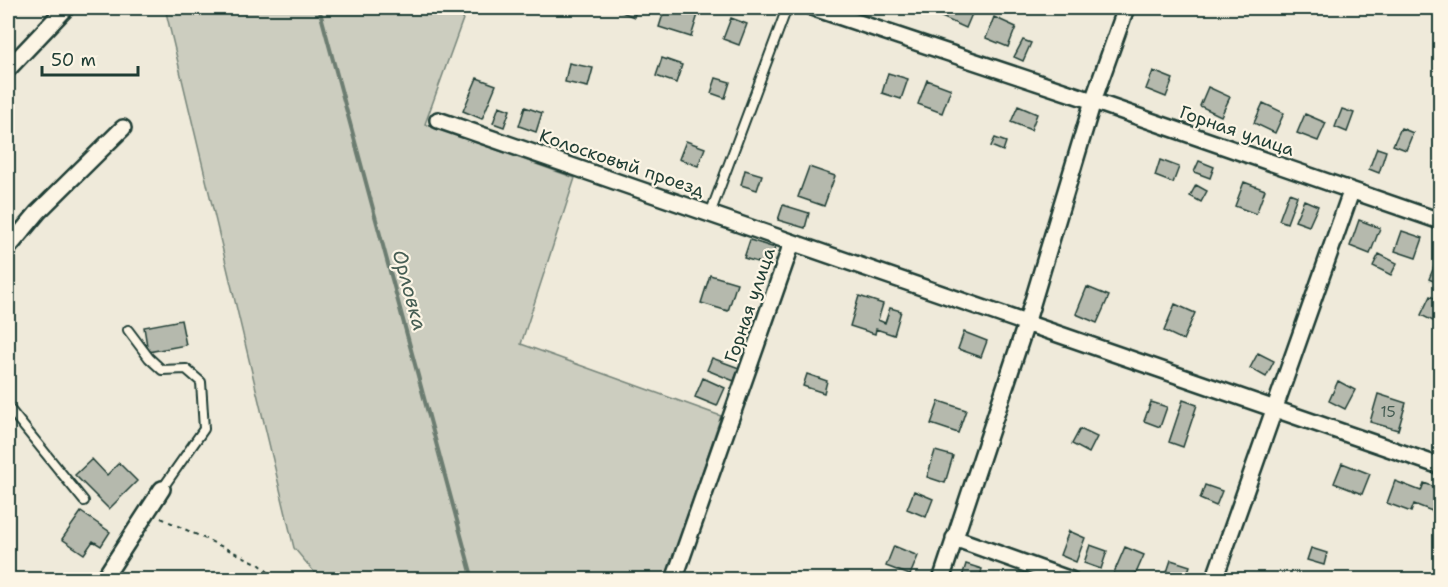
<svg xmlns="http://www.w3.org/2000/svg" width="1448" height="587" viewBox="0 0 1448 587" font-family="'Shantell Sans',sans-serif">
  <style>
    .green { fill: #cccdbf; stroke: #76857a; stroke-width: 1.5 }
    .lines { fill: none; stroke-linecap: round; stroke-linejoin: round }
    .stream { stroke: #6c7d71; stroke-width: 4 }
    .building { fill: #b5b9ad; stroke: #1f3d34; stroke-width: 1.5 }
    .lane-casing { stroke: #1f3d34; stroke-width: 12 }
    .street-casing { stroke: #1f3d34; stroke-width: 20 }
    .path { stroke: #1f3d34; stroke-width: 2; stroke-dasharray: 4.5 4.5; stroke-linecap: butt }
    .lane { stroke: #fcf5e5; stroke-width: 8 }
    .street { stroke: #fcf5e5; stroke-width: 15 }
    .labels { text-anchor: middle; stroke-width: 4.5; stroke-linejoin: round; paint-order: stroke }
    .number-label { font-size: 15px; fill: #445c52 }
    .street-label { font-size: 18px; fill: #1f3d34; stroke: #fcf5e5 }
    .water-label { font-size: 20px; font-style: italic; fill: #455d53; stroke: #fcf5e5 }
  </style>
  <rect width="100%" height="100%" fill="#efeada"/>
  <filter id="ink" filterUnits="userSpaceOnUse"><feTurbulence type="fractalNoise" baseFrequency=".0167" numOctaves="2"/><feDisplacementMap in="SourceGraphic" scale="12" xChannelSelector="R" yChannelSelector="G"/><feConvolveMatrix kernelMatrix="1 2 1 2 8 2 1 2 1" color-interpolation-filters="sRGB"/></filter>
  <g filter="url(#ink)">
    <!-- green -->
    <path class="green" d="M165,8H467L425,124L575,178L521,344L721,416L666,579H320L294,548Z"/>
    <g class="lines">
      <!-- stream -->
      <path class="stream" d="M319,8L473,580"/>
    </g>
    <!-- building -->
    <path class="building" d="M612,8H637L634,17Z
      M665,8H700L691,37L659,27Z
      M943,8H971L974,9L966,28L939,16Z
      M994,17L1016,27L1008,47L986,38Z
      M731,18L747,24L739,45L723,39Z
      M1023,40L1031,43L1023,61L1014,57Z
      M662,58L682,65L676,83L656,76Z
      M569,63L593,68L588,87L565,82Z
      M1153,71L1173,79L1166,97L1146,89Z
      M888,73L908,79L901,99L882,93Z
      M477,78L496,85L482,119L463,111Z
      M716,78L730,82L725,98L711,93Z
      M927,80L951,89L942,113L918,104Z
      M1208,87L1230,97L1221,116L1200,106Z
      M1263,103L1284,113L1275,133L1254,123Z
      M499,106L510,110L504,127L493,123Z
      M1018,106L1037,114L1031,130L1011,122Z
      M525,107L542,113L536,132L519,126Z
      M1342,109L1354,113L1347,132L1335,127Z
      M1305,114L1326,123L1318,141L1297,133Z
      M1401,128L1413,133L1406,150L1393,145Z
      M995,138L1006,142L1003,151L991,146Z
      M686,141L705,148L698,166L679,159Z
      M1377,148L1386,151L1379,173L1369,169Z
      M1160,160L1179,167L1173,183L1155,176Z
      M1199,161L1214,167L1210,178L1194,172Z
      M809,167L835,176L824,206L798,197Z
      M745,170L762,175L757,190L741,185Z
      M1244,182L1265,190L1256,214L1235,206Z
      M1196,185L1207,191L1201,202L1190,196Z
      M1289,193L1297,196L1287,223L1279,220Z
      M1304,200L1318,206L1309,226L1295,221Z
      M783,205L809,213L805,228L778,220Z
      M1359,220L1380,228L1370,254L1350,246Z
      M1402,231L1423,238L1416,258L1395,251Z
      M750,240L775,248L770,266L744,258Z
      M1379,254L1397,263L1391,275L1373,266Z
      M1438,257L1440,258V284L1429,279Z
      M710,275L737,283L728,311L701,303Z
      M1087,287L1109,296L1097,323L1076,314Z
      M859,296L883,304L878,320L885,323L890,308L901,311L894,335L876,329L875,334L850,326Z
      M1430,296L1440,301V310L1435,322L1421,315Z
      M1175,304L1195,313L1183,340L1164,331Z
      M181,320L186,345L148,352L144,327Z
      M964,332L987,341L981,357L958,349Z
      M1258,353L1274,361L1266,377L1250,368Z
      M712,358L739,368L734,381L707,370Z
      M807,374L827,381L824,393L803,386Z
      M703,378L725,388L717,406L695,397Z
      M1338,381L1355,390L1345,409L1329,401Z
      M1378,394L1406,403L1398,430L1370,422Z
      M1183,400L1197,405L1183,447L1169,442Z
      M939,401L966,410L958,433L931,424Z
      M1151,402L1167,407L1160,427L1144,421Z
      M1080,429L1097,437L1089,453L1072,444Z
      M935,451L953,456L945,483L927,477Z
      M92,459L107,475L119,463L137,481L109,509L75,475Z
      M1342,463L1370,474L1362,494L1334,483Z
      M1395,481L1421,491L1424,483L1440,489L1432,511L1414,504L1411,512L1387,503Z
      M1205,485L1222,491L1216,506L1200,499Z
      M914,491L933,499L926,517L907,509Z
      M81,512L110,532L101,546L93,541L84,554L62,539Z
      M1069,531L1085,538L1076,562L1060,555Z
      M1090,545L1107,551L1101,569L1084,563Z
      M894,546L918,556L910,575L886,566Z
      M1125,547L1144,555L1133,580H1123L1113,575Z
      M1311,548L1327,553L1324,565L1307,560Z
      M1171,560L1190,566L1185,580L1165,578Z
      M966,564L982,569L979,580L962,577Z"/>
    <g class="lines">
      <defs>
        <path id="lane" d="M710,214L787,8
          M128,330L149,358L162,370L186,369L201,382L204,429L162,489
          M8,407L84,501"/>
        <path id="street" d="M814,8L1093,101L1440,221
          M8,69L66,8
          M438,120L1440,466
          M8,248L38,212L123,128
          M954,538L1071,580
          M103,580L162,489
          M674,580L792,243
          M941,580L1026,324L1093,101L1126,8
          M1214,580L1351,192"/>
      </defs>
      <!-- lane casing -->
      <use href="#lane" class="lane-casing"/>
      <!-- street casing -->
      <use href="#street" class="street-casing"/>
      <!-- path -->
      <path class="path" d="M161,518L259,564L277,580"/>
      <!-- lane -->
      <use href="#lane" class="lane"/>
      <!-- street -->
      <use href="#street" class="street"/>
    </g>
  </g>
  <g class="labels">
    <!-- number labels -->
    <g class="number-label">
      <text x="1388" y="417">15</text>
    </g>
    <!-- street labels -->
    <g class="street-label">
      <text transform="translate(1237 131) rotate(19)" y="6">Горная улица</text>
      <text transform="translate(622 163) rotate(19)" y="6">Колосковый проезд</text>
      <text transform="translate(750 305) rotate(-71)" y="6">Горная улица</text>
    </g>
    <!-- water labels -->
    <g class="water-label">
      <text transform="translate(410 290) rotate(75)" y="7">Орловка</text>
    </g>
  </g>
  <!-- margin -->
  <rect width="1448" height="587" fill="none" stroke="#fcf5e5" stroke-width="30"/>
  <rect x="15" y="15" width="1418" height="557" fill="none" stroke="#1f3d34" stroke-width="2" filter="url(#ink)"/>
  <!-- scale -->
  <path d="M42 66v9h96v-9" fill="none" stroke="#1f3d34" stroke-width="3"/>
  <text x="51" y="66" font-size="18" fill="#1f3d34" stroke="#fcf5e5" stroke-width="4.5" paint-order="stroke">50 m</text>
</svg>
